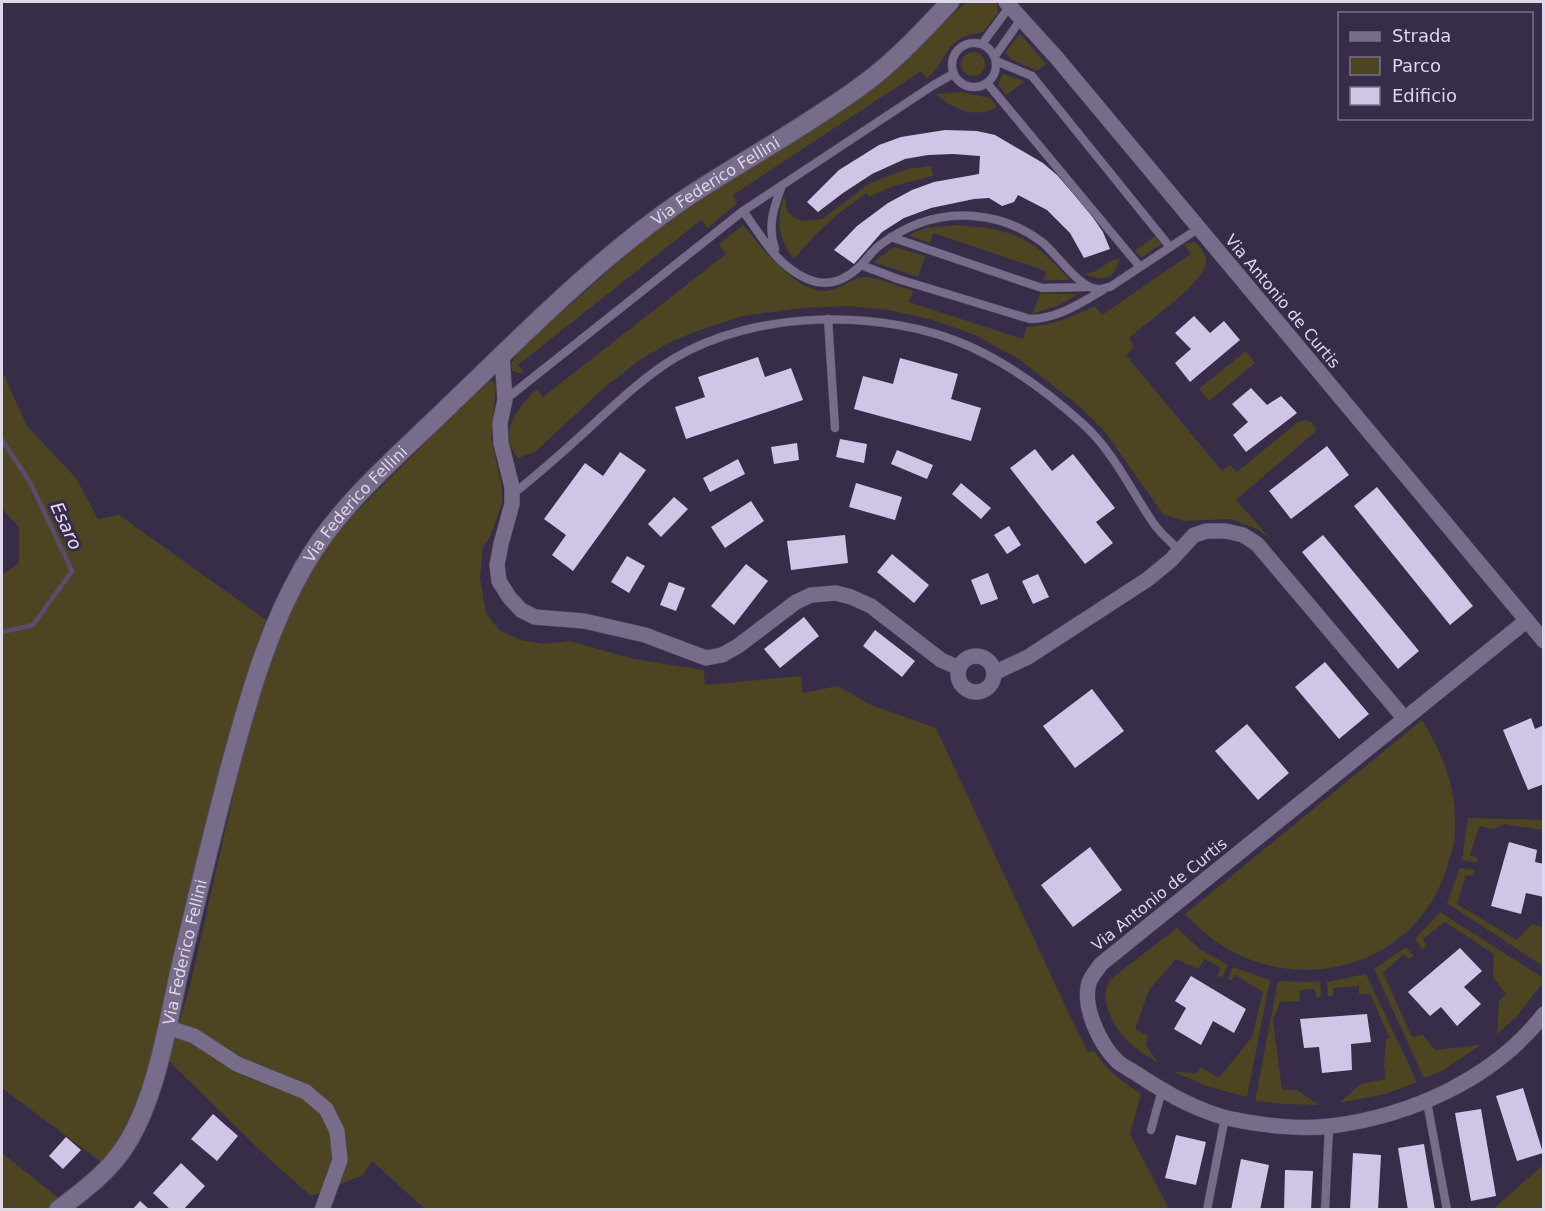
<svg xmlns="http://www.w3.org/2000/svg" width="1545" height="1211" viewBox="0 0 1545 1211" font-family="'DejaVu Sans',sans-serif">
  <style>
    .green { fill: #4d4521 }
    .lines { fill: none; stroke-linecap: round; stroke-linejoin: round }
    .stream { stroke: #5a4c6c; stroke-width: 4.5 }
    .building { fill: #d1c5e7 }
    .service-casing { stroke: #544b61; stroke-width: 9 }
    .minor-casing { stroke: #544b61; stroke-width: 16 }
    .tertiary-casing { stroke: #544b61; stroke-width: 20 }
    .service { stroke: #786c8b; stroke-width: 8 }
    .minor { stroke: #786c8b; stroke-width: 15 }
    .tertiary { stroke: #786c8b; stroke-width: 18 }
    .labels { text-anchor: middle; stroke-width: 6; stroke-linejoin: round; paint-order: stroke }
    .street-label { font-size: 16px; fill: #ddd7e8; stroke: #372d48 }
    .water-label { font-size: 18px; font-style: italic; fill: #e5dbf8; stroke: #372d48 }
  </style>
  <rect width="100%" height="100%" fill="#372d48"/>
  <!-- green -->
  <path class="green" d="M966,2H992L997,3L998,13L983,32C940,39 953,56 927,79L921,71L733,195L737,203L708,228L701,220L518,365L524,373H517L512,370L511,364L520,349L648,236L726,183L837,114L886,78Z
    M1020,34L1046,64L1037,71L1013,60L1005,53Z
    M961 64a12 12 0 1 1 24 0a12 12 0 1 1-24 0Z
    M1003,74L1025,81L1006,95L998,84Z
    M961,92L990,98L997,107C975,119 954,110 936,94Z
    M931,166L933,176L893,186L869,197L867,193C839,211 815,233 794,259C778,239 776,220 784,195L787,211L794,218L803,221L822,219L870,183L907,169Z
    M743,225C760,245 795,292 825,291C839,290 850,279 864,277C872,276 904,288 913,291L909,302L1023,339L1027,327C1052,326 1073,316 1095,306L1102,315L1191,254L1184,244L1195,242C1200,248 1207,254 1206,263C1204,283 1146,323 1129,338L1134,347L1126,355L1222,471L1230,465L1237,472L1298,422C1307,419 1311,420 1316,428L1315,432L1236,500L1271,539L1257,529L1231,519L1184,521L1163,514L1105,432L1079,406L1019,359L975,335L933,320L889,310L848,306L802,308L742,316L700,330L670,342L640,360L606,386L535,452L518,458C497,432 518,409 536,389L543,397L726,254L719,244Z
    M956,225C1015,229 1031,237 1070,280H1044L1046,271L933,233L930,243L908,235L925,228Z
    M1155,236L1161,244L1141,258L1135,251Z
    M894,247L925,256L918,277L874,262Z
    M1120,258C1113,281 1105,281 1084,274C1105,271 1103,261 1120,258Z
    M1040,294H1078L1057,306L1032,314Z
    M1246,351L1255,363L1209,401L1199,389Z
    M2,371L27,426L76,478L98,519L119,515L269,622L139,1101L117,1144L101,1162L2,1088V575L19,563V527L2,509Z
    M487,381H492L496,386L491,437L502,488V503L490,537L483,547L480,578L486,613L499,630L520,640L543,644L570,641L634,659L704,670L705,685L801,676L802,693L838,686L871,705L936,728L1068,1012L1088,1052L1094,1051C1108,1071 1120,1080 1141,1094L1130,1134L1169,1209H425L372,1161L363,1175L311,1196L268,1158L168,1060L190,986L244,747L281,628L313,565L342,526Z
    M1422,720C1444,755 1457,790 1455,832C1455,844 1450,856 1447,867C1420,958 1317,994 1235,953C1215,943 1200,929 1185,914Z
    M1468,818L1543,820V830L1504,824L1494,829L1479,826L1470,855L1478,858L1477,863L1462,860Z
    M1460,868L1474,870L1473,876L1466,875L1457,904L1517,940L1532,924L1543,927V966L1447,903Z
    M1440,912L1543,978V982L1516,1017L1497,1034L1499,1001L1506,994L1493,977L1494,954L1445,922L1423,939L1427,946L1422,949L1415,939Z
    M1177,928L1200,949L1228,965L1222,977L1217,976L1221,968L1205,959L1198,969L1176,959L1149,990L1135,1029L1148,1036L1146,1045L1158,1063C1147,1056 1136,1050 1127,1040C1113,1026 1097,997 1111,979Z
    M1406,947L1414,956L1408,959L1404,954L1383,973L1412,1037L1423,1035L1435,1050L1481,1045L1442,1071L1424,1078L1374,969Z
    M1233,967L1270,980L1247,1097L1209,1087L1174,1072L1197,1073L1200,1067L1219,1078L1252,1037L1263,992L1235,975L1232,980L1228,979Z
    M1366,974L1417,1082L1385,1094L1339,1103L1361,1084L1386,1079L1384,1065L1386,1039H1390L1370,994H1359V986L1333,988V996H1328L1327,982Z
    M1278,981L1320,982L1321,997H1316L1315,989L1299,990L1300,1001L1280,1002L1273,1020L1282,1090H1297L1319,1105L1285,1104L1255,1101Z
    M2,1153L66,1204L58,1209H2Z
    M1543,1165V1209H1493Z"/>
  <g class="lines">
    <!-- stream -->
    <path class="stream" d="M2,440L31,484L72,571L33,625L2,632"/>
  </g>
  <!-- building -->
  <path class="building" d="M945,130L977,131L995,135L1043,163L1057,175L1087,209L1103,232L1110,249L1084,258L1070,233L1047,210L1018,195L1014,202L1002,206L989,198L974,199L931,208L904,218L882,232L854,264L834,250L857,226L888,203L912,190L934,182L979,174L980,156L953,154L928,155L905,159L872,174L843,193L818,212L807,202L839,170L879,145L901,137Z
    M1194,316L1210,333L1224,321L1240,340L1190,382L1175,363L1191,349L1175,333Z
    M758,357L765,377L791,368L803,400L686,439L675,407L705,397L698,377Z
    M900,358L958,374L951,399L981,408L971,441L854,409L863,376L893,384Z
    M1251,388L1267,405L1281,396L1297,413L1246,452L1233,435L1248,422L1232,404Z
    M840,439L867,444L864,463L836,457Z
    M797,443L799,460L774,464L771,447Z
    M1327,446L1349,475L1291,519L1269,491Z
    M1035,449L1052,471L1073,454L1115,508L1096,522L1113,543L1085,564L1010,468Z
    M897,450L933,465L927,479L891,464Z
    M620,452L646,470L573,571L552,555L566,535L544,519L585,463L603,476Z
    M738,459L745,474L710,492L703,478Z
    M856,483L902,497L895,520L849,507Z
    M961,483L991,508L981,519L952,494Z
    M1377,487L1473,606L1450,625L1354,506Z
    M674,497L688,509L661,537L648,524Z
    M751,501L764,521L725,548L711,527Z
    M1009,526L1021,545L1007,554L994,535Z
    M845,535L848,563L791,570L787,541Z
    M1323,535L1419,651L1398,669L1302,552Z
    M892,554L929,585L914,603L877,572Z
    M627,556L645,566L629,593L611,582Z
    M746,564L768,581L734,625L711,606Z
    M988,573L998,599L981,605L971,580Z
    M1038,574L1049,597L1033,604L1022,581Z
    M669,582L685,588L676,611L660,605Z
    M804,617L819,636L780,668L764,649Z
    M875,630L915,661L902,677L863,646Z
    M1325,662L1369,714L1339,739L1295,687Z
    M1092,689L1124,731L1075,768L1043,726Z
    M1531,718L1535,729L1544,725V784L1528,790L1503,730Z
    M1247,724L1289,773L1258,800L1215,751Z
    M1509,842L1537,850L1535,862L1544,864V897L1526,893L1521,914L1491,906Z
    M1090,847L1122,890L1073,927L1041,885Z
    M1460,948L1482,971L1464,987L1481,1004L1457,1026L1441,1007L1430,1016L1408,992Z
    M1191,976L1246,1009L1234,1033L1213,1021L1201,1045L1174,1029L1186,1008L1175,1001Z
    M1367,1014L1371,1042L1351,1044L1352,1070L1322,1073L1319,1047L1304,1048L1300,1019Z
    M1523,1088L1543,1153L1517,1161L1496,1096Z
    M1481,1109L1496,1196L1471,1201L1455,1113Z
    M213,1114L238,1136L217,1161L191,1139Z
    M1176,1135L1206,1142L1196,1185L1165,1178Z
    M66,1137L81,1150L63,1169L49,1156Z
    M1424,1144L1435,1210H1408L1398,1148Z
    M1353,1153L1381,1155L1378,1210H1350Z
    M1241,1159L1269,1165L1260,1210H1231Z
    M181,1163L205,1186L183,1210H171L153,1193Z
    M1285,1170L1313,1171L1311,1210H1284Z
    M140,1201L150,1210H132Z"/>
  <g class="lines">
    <defs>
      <path id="service" d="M952 65a22 22 0 1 1 44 0a22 22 0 1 1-44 0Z
        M982,44L1010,6
        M995,56L1021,19
        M996,61L1032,76L1170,247
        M987,83L1140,267
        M743,211C755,227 767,248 782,262C809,286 834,292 861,265C868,258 873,250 880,245C908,224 940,213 974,216C999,218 1022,227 1042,242C1056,253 1079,288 1097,289C1101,290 1106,287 1110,287L1199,228
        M891,237L1042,288L1089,287
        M775,249C767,226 774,207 782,185
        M861,265L898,279L1030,319C1057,319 1081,303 1103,290
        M828,319L835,428
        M506,399L743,211L932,86L953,74
        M513,494C543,470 571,445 599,419C622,398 646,376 673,359C755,309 886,308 971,347C1012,366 1050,394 1083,424C1114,452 1131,491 1154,524C1161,534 1171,542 1179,550
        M1427,1102L1447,1210
        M1151,1130L1162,1090
        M1207,1210L1225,1117
        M1325,1210L1329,1127"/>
      <path id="minor" d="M1006,2L1056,57L1544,641
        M502,355L505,400L500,423L501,443L512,487V504L501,544L497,565L499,581L509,597L521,610L535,617L584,621L645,635L706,658L722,655L738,646L796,602L811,595L836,593L851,597L871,606L941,660L959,668
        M1526,621L1101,964C1097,970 1091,976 1089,983C1082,1007 1100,1045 1118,1062C1123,1066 1131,1070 1137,1074C1164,1092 1195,1110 1227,1118C1257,1125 1300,1130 1331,1126C1410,1116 1494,1079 1544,1014
        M958 674a18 18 0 1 1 36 0a18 18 0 1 1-36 0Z
        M994,673L1028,657L1148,579L1171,560L1194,535L1207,531H1226L1243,535L1257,544L1405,719
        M167,1027L194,1036L237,1064L306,1092L326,1109L337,1131L340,1160L322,1210"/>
      <g id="tertiary">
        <path id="s1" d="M58,1210C83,1191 109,1172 126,1145C156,1098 167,1027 179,973C196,901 213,830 232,759C250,693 269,627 303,568C338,505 399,455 450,405C524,334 596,260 680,202C741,161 806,127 865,83C896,60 924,30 950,2"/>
      </g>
    </defs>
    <!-- service casing -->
    <use href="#service" class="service-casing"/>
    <!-- minor casing -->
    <use href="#minor" class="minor-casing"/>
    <!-- tertiary casing -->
    <use href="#tertiary" class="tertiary-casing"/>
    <!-- service -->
    <use href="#service" class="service"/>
    <!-- minor -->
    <use href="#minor" class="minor"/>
    <!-- tertiary -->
    <use href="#tertiary" class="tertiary"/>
  </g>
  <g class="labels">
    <!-- street labels -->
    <g class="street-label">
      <text dy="6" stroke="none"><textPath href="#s1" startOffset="1269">Via Federico Fellini</textPath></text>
      <text transform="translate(1283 301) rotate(50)" y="6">Via Antonio de Curtis</text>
      <text dy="6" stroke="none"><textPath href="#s1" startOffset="783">Via Federico Fellini</textPath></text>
      <text transform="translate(1159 894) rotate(-39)" y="6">Via Antonio de Curtis</text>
      <text dy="6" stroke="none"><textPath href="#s1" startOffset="297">Via Federico Fellini</textPath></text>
    </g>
    <!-- water labels -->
    <g class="water-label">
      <text transform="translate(66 526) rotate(65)" y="6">Esaro</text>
    </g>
  </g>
  <!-- border -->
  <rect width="1545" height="1211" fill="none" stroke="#ddd7e8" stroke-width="6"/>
  <!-- legend -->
  <rect x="1338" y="12" width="195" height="108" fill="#372d48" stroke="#797188" stroke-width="1.5"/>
  <rect x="1350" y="32" width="30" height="9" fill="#786c8b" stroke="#797188" stroke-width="1.5"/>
  <text x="1392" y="42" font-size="18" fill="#ddd7e8">Strada</text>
  <rect x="1350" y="57" width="30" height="18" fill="#4d4521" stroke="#797188" stroke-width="1.5"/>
  <text x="1392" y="72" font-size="18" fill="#ddd7e8">Parco</text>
  <rect x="1350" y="87" width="30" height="18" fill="#d1c5e7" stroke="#797188" stroke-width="1.5"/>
  <text x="1392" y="102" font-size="18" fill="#ddd7e8">Edificio</text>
</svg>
